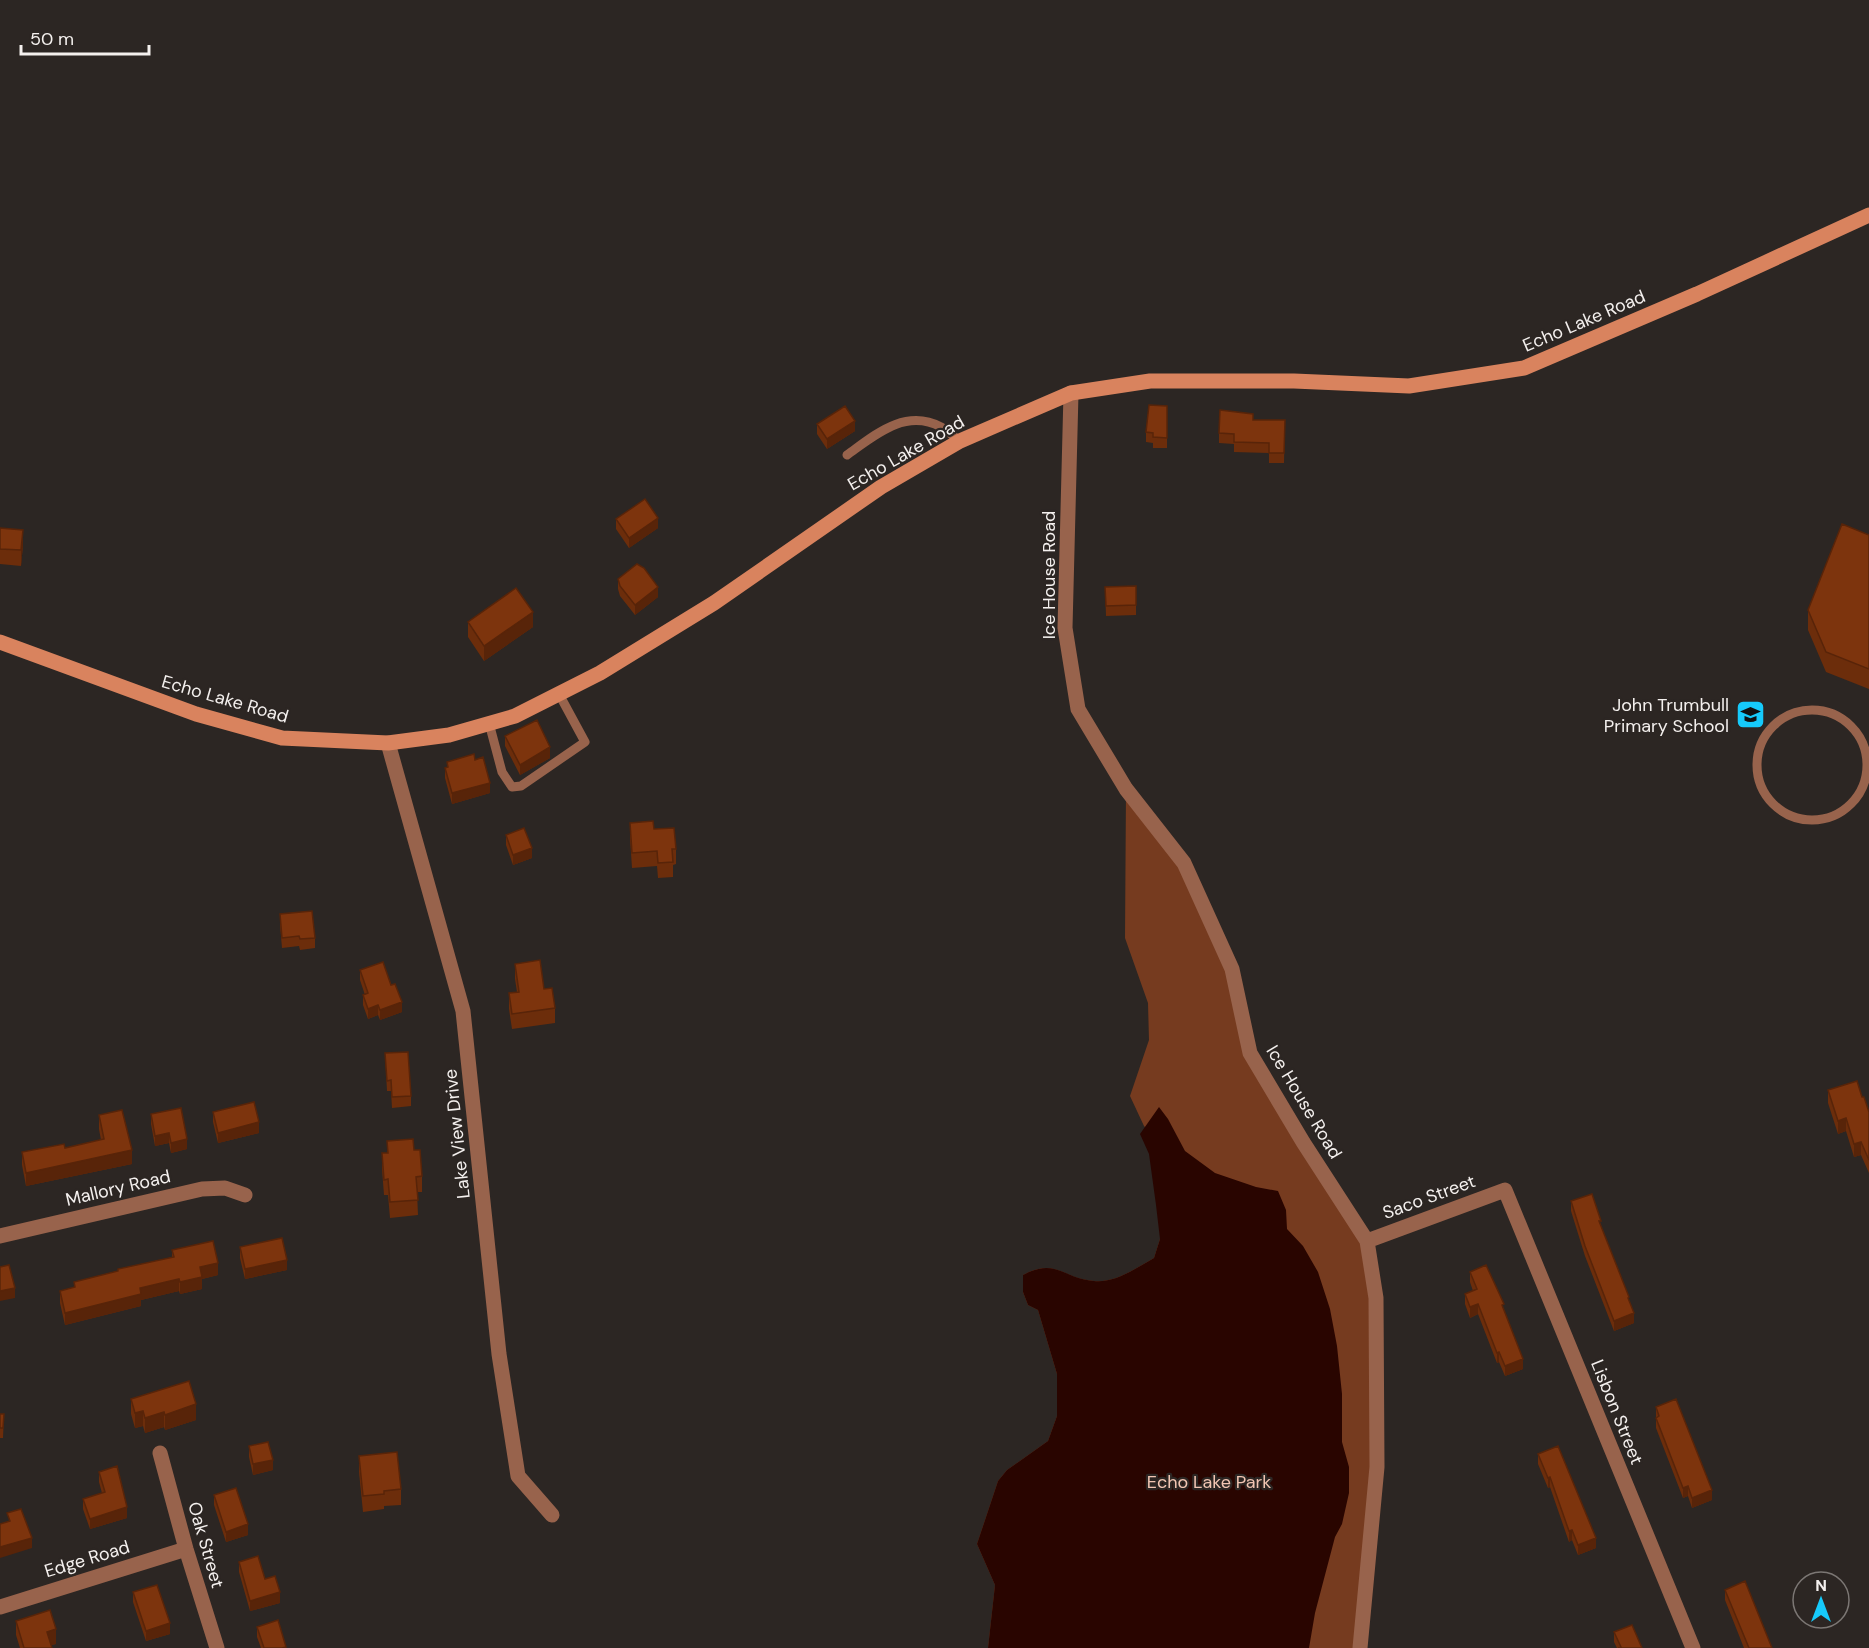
<svg xmlns="http://www.w3.org/2000/svg" width="1869" height="1648" viewBox="0 0 1869 1648" font-family="'DM Sans',sans-serif">
  <style>
    .green { fill: #763b1f }
    .water { fill: #290500 }
    .lines { fill: none; stroke-linecap: round; stroke-linejoin: round }
    .service { stroke: #98634c; stroke-width: 9 }
    .minor { stroke: #98634c; stroke-width: 15 }
    .secondary { stroke: #d9835e; stroke-width: 15 }
    .wall { fill: #6c2d0b }
    .shaded-wall { fill: #582409 }
    .building { fill: #7d340d; stroke: #582409; stroke-width: 1.5 }
    .labels { text-anchor: middle; stroke-width: 4.5; stroke-linejoin: round; paint-order: stroke }
    .street-label { font-size: 18px; fill: #f4f0ee; stroke: #2c2623 }
    .poi-label { font-size: 18px; fill: #f4f0ee; stroke: #2c2623; text-anchor: end }
    .park-label { font-size: 18px; fill: #f1c5b2; stroke: #2c2623 }
  </style>
  <rect width="100%" height="100%" fill="#2c2623"/>
  <!-- green -->
  <path class="green" d="M1126,789L1184,863L1232,969L1250,1053L1367,1241L1377,1467L1360,1648H988L995,1585L977,1544L998,1481L1007,1470L1048,1441L1057,1416V1374L1038,1310L1028,1305L1023,1292V1275C1056,1257 1063,1279 1094,1281C1116,1283 1136,1268 1154,1258L1160,1239L1165,1148L1144,1126L1130,1096L1149,1040L1148,1003L1125,938Z"/>
  <!-- water -->
  <path class="water" d="M1159,1107L1168,1119L1185,1151L1215,1173L1256,1187L1278,1191L1286,1210L1287,1229L1303,1246L1318,1272L1330,1309L1337,1346L1342,1394V1442L1349,1467V1493L1342,1524L1335,1537L1315,1613L1309,1648H988L995,1585L977,1544L998,1481L1007,1470L1048,1441L1057,1416V1374L1038,1310L1028,1305L1023,1292V1275C1056,1257 1064,1279 1094,1281C1116,1283 1136,1268 1154,1258L1160,1239L1156,1205L1149,1154L1140,1134Z"/>
  <g class="lines">
    <!-- service -->
    <path class="service" d="M847,455C875,435 905,408 941,427C948,431 954,437 960,441
      M1757 765a55 55 0 1 1 110 0a55 55 0 1 1-110 0Z
      M489,723L502,772L512,787L521,786L585,742L559,694"/>
    <!-- minor -->
    <path class="minor" d="M1071,393L1065,628L1078,709L1126,789L1184,863L1232,969L1250,1053L1303,1142L1367,1241L1376,1298L1377,1467L1360,1648
      M388,743L463,1011L499,1354L518,1476L552,1515
      M0,1236L202,1189L225,1188L245,1195
      M1367,1241L1505,1190L1693,1648
      M160,1453L186,1549L217,1648
      M0,1607L186,1549"/>
    <!-- secondary -->
    <path class="secondary" d="M0,642L196,714L282,738L388,743L449,735L515,716L600,673L714,603L881,487L960,441L1071,393L1150,381H1294L1409,386L1524,368L1697,294L1869,215"/>
  </g>
  <!-- wall -->
  <path class="wall" d="M1167,406V448H1153V443L1146,442V432Z
    M1253,420H1285L1284,463H1269V453L1234,452V444L1219,443V433Z
    M817,424L855,431L827,449L817,434Z
    M616,519L658,528L629,548L616,529Z
    M0,528L23,545L21,566L0,564Z
    M1869,535V689L1826,672L1808,630V610Z
    M618,579L658,597L635,615L620,596L618,589Z
    M1136,586V615L1106,616L1105,587Z
    M468,622L533,627L484,661L468,637Z
    M505,736L550,758L520,775L505,746Z
    M447,762L490,793L452,804L445,778V768H447Z
    M630,823L654,829L676,849V864L673,865V877L658,878L657,866L632,868L630,838Z
    M506,835L532,858L513,865L506,845Z
    M280,914L315,938V948L300,950L299,946L282,948L280,925Z
    M515,964L544,989L555,1008V1023L512,1029L509,1009V993L517,992L515,979Z
    M360,970L391,985L402,1012L380,1020L378,1015L368,1019L363,1005V995H365L360,980Z
    M385,1053L411,1096V1106L392,1108L391,1091H387Z
    M1828,1090L1862,1097L1869,1112V1173L1861,1155L1854,1157L1846,1131L1838,1134L1828,1103Z
    M213,1112L259,1133L218,1143L213,1122Z
    M151,1114L187,1149L171,1153L169,1143L155,1146L151,1124Z
    M99,1115L132,1164L26,1186L22,1165V1152L65,1148L101,1140L99,1129Z
    M387,1141L414,1150L422,1176V1192H417L418,1215L390,1218L388,1195H384L382,1169V1153H387Z
    M1571,1201L1601,1226L1629,1303L1634,1323L1614,1331L1585,1256L1571,1211Z
    M240,1247L287,1270L245,1279L240,1258Z
    M172,1250L218,1275L202,1279V1289L180,1294L179,1291L141,1300V1306L65,1325L60,1303V1291L74,1288V1282L172,1257Z
    M1470,1272L1504,1311L1523,1369L1505,1376L1499,1362L1497,1363L1478,1314L1470,1318L1465,1304V1294L1473,1291L1470,1282Z
    M131,1399L196,1420L165,1430L164,1427L145,1433L143,1426L135,1428L131,1414Z
    M1656,1407L1712,1500L1692,1508L1688,1496L1683,1498L1656,1428Z
    M0,1414H4L3,1438H0Z
    M249,1446L273,1470L253,1475L249,1457Z
    M1538,1454L1596,1548L1578,1555L1572,1540L1569,1542L1550,1487L1548,1488L1538,1464Z
    M359,1456L401,1489V1505L384,1506V1509L363,1512L359,1472Z
    M99,1472L127,1518L90,1529L83,1509V1499L102,1493L99,1482Z
    M214,1495L248,1535L226,1542L214,1505Z
    M239,1562L265,1579L280,1603L250,1611L239,1572Z
    M1725,1590L1772,1648H1744L1725,1600Z
    M133,1592L170,1634L146,1641L133,1602Z
    M16,1621L56,1644L51,1645L52,1648H20L16,1635Z
    M257,1627L286,1648H261L257,1637Z
    M1614,1632L1642,1648H1617L1614,1642Z"/>
  <!-- shaded-wall -->
  <path class="shaded-wall" d="M855,421V431L827,449V439Z
    M658,518V528L629,548V538Z
    M23,530V545L21,566V550Z
    M658,587V597L635,615V605Z
    M533,612V627L484,661V646Z
    M550,747V758L520,775V765Z
    M490,783V793L452,804V793Z
    M532,848V858L513,865V855Z
    M402,1002V1012L380,1020V1010Z
    M378,1005V1015L368,1019V1009Z
    M1846,1118V1131L1838,1134V1121Z
    M259,1122V1133L218,1143V1133Z
    M169,1133V1143L155,1146V1136Z
    M187,1139V1149L171,1153V1143Z
    M1861,1142V1155L1854,1157V1144Z
    M132,1150V1164L26,1186V1173Z
    M287,1260V1270L245,1279V1269Z
    M218,1263V1275L202,1279V1289L180,1294V1282L200,1267Z
    M179,1279V1291L141,1300V1306L65,1325V1313L140,1288Z
    M15,1288V1298L0,1301V1291Z
    M1478,1304V1314L1470,1318V1307Z
    M1634,1313V1323L1614,1331V1321Z
    M1499,1352V1362L1497,1363V1353Z
    M1523,1359V1369L1505,1376V1366Z
    M196,1404V1420L165,1430V1415Z
    M143,1411V1426L135,1428V1413Z
    M164,1412V1427L145,1433V1418Z
    M273,1460V1470L253,1475V1464Z
    M1550,1477V1487L1548,1488V1478Z
    M1688,1486V1496L1683,1498V1488Z
    M1712,1490V1500L1692,1508V1498Z
    M127,1507V1518L90,1529V1519Z
    M248,1524V1535L226,1542V1532Z
    M1572,1530V1540L1569,1542V1531Z
    M32,1538V1548L0,1558V1547Z
    M1596,1538V1548L1578,1555V1545Z
    M280,1592V1603L250,1611V1601Z
    M170,1623V1634L146,1641V1631Z
    M56,1629V1644L47,1646V1632Z"/>
  <!-- building -->
  <path class="building" d="M1149,405L1167,406V438L1153,437V433L1146,432Z
    M845,406L855,421L827,439L817,424Z
    M1220,410L1253,414V420H1285L1284,453H1269V443L1234,442V434L1219,433Z
    M645,499L658,518L629,538L616,519Z
    M1842,524L1869,535V669L1826,652L1808,610Z
    M0,528L23,530L21,550L0,549Z
    M637,564L644,568L658,587L635,605L620,586L618,579Z
    M1136,586V605L1106,606L1105,587Z
    M516,588L533,612L484,646L468,622Z
    M537,720L550,747L520,765L505,736Z
    M474,754L475,760L483,757L490,783L452,793L445,768L448,767L447,762Z
    M653,821L654,829L674,828L676,849H672L673,862L658,863L657,851L632,853L630,823Z
    M524,828L532,848L513,855L506,835Z
    M312,911L315,938L300,939L299,936L282,938L280,914Z
    M540,960L544,989L552,988L555,1008L512,1014L509,993L519,992L515,964Z
    M383,962L391,985L395,984L402,1002L380,1010L378,1005L368,1009L363,995L368,993L360,970Z
    M408,1052L411,1096L392,1097L391,1080L387,1081L385,1053Z
    M1857,1081L1862,1097H1864L1869,1112V1160L1861,1142L1854,1144L1846,1118L1838,1121L1828,1090Z
    M254,1102L259,1122L218,1133L213,1112Z
    M181,1108L187,1139L171,1143L169,1133L155,1136L151,1114Z
    M122,1110L132,1150L26,1173L22,1152L64,1144L65,1148L104,1139L99,1115Z
    M413,1139L414,1150H420L422,1176L416,1177L418,1200L390,1202L388,1179L384,1180L382,1153H388L387,1141Z
    M1592,1194L1601,1221H1599L1629,1297L1628,1298L1634,1313L1614,1321L1585,1246L1571,1201Z
    M282,1238L287,1260L245,1269L240,1247Z
    M213,1241L218,1263L200,1267L202,1277L180,1282L179,1279L140,1288L141,1294L65,1313L60,1291L75,1287L74,1282L118,1271V1269L174,1257L172,1250Z
    M9,1265L15,1288L0,1291V1267Z
    M1486,1265L1504,1304L1502,1305L1523,1359L1505,1366L1499,1352L1497,1353L1478,1304L1470,1307L1465,1294L1477,1289L1470,1272Z
    M189,1381L196,1404L165,1415L164,1412L145,1418L143,1411L135,1413L131,1399Z
    M1676,1399L1712,1490L1692,1498L1688,1486L1683,1488L1656,1418L1659,1416L1656,1407Z
    M0,1414H4L3,1428H0Z
    M268,1442L273,1460L253,1464L249,1446Z
    M1558,1446L1596,1538L1578,1545L1572,1530L1569,1531L1550,1477L1548,1478L1538,1454Z
    M397,1452L401,1489L384,1491V1494L363,1496L359,1456Z
    M117,1466L127,1507L90,1519L83,1499L105,1492L99,1472Z
    M236,1488L248,1524L226,1532L214,1495Z
    M21,1509L32,1538L0,1547V1524L10,1521L7,1513Z
    M258,1556L265,1579L275,1576L280,1592L250,1601L239,1562Z
    M1745,1581L1772,1648H1749L1725,1590Z
    M157,1585L170,1623L146,1631L133,1592Z
    M50,1610L56,1629L47,1632L52,1648H24L16,1621Z
    M278,1620L286,1647L282,1648H264L257,1627Z
    M1632,1625L1642,1648H1618L1621,1647L1614,1632Z"/>
  <!-- icons -->
  <defs>
    <symbol id="school-square" viewBox="-11 -11 22 22"><rect x="-9" y="-9" width="18" height="18" rx="4" fill="#16cafb" stroke="#2c2623"/><path d="M0-5L7-2L0 1L-7-2ZM-4 1L0 2.5L4 1V4Q0 6-4 4Z" fill="#111"/></symbol>
  </defs>
  <g fill-rule="evenodd">
    <use href="#school-square" x="1734" y="698" width="33" height="33"/>
  </g>
  <g class="labels">
    <!-- street labels -->
    <g class="street-label">
      <text transform="translate(1584 321) rotate(-23)" y="6">Echo Lake Road</text>
      <text transform="translate(906 453) rotate(-30)" y="6">Echo Lake Road</text>
      <text transform="translate(1049 575) rotate(-90)" y="6">Ice House Road</text>
      <text transform="translate(225 699) rotate(16)" y="6">Echo Lake Road</text>
      <text transform="translate(1304 1102) rotate(59)" y="6">Ice House Road</text>
      <text transform="translate(457 1134) rotate(-96)" y="6">Lake View Drive</text>
      <text transform="translate(118 1188) rotate(-13)" y="6">Mallory Road</text>
      <text transform="translate(1429 1197) rotate(-20)" y="6">Saco Street</text>
      <text transform="translate(1617 1412) rotate(68)" y="6">Lisbon Street</text>
      <text transform="translate(206 1545) rotate(74)" y="6">Oak Street</text>
      <text transform="translate(87 1559) rotate(-17)" y="6">Edge Road</text>
    </g>
    <!-- poi labels -->
    <g class="poi-label">
      <text x="1729" y="711">John Trumbull<tspan x="1729" dy="21">Primary School</tspan></text>
    </g>
    <!-- park labels -->
    <g class="park-label">
      <text x="1209" y="1488">Echo Lake Park</text>
    </g>
  </g>
  <!-- north arrow -->
  <g transform="translate(1821 1600)"><circle r="28" fill="#2c2623" stroke="#7c7774" stroke-width="1.5"/>
  <path d="M0-4.5L10 22L0 15L-10 22Z" fill="#16cafb"/>
  <text y="-9" font-size="16" font-weight="bold" text-anchor="middle" fill="#f4f0ee">N</text>
  </g>
  <!-- scale -->
  <path d="M21 45v9h128v-9" fill="none" stroke="#f4f0ee" stroke-width="3"/>
  <text x="30" y="45" font-size="18" fill="#f4f0ee" stroke="#2c2623" stroke-width="4.5" paint-order="stroke">50 m</text>
</svg>
